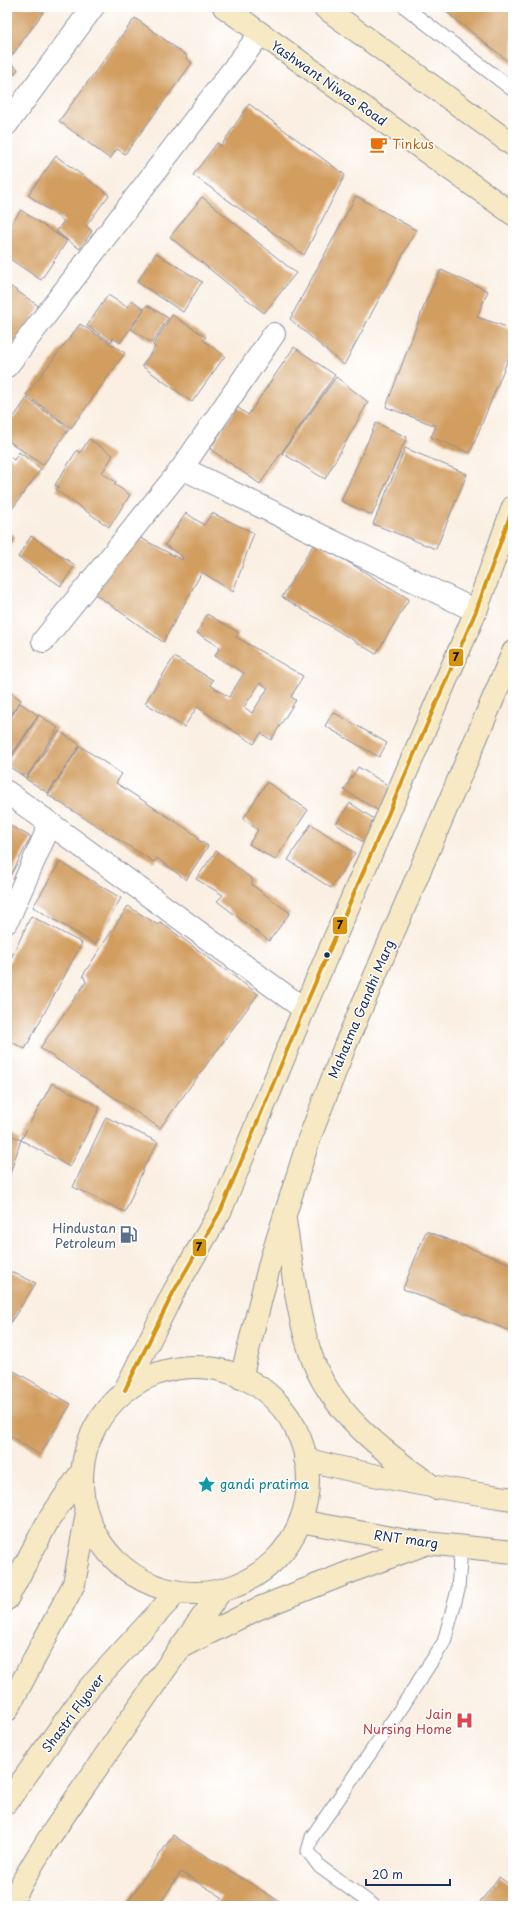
<svg xmlns="http://www.w3.org/2000/svg" width="520" height="1913" viewBox="0 0 520 1913" font-family="'Playpen Sans',sans-serif">
  <style>
    .building { fill: #d29e61; fill-rule: evenodd }
    .lines { fill: none; stroke-linecap: round; stroke-linejoin: round }
    .lane-casing { stroke: #8a8fa0; stroke-width: 15 }
    .street-casing { stroke: #8a8fa0; stroke-width: 24 }
    .secondary-casing { stroke: #8a8fa0; stroke-width: 24 }
    .lane { stroke: #fff; stroke-width: 13 }
    .street { stroke: #fff; stroke-width: 22 }
    .secondary { stroke: #f7e9c3; stroke-width: 22 }
    .bus-1-casing { stroke: #fff; stroke-width: 7 }
    .bus-1 { stroke: #d6940e; stroke-width: 4 }
    .bus-dot { fill: #1b2f5e; stroke: #fff; stroke-width: 1.5 }
    .labels { text-anchor: middle; stroke-width: 3; stroke-linejoin: round; paint-order: stroke }
    .street-label { font-size: 13px; fill: #1b2f5e; stroke: #fff }
    .food-label { font-size: 13px; fill: #c56008; stroke: #fff; text-anchor: start }
    .service-label { font-size: 13px; fill: #4e5e75; stroke: #fff; text-anchor: end }
    .culture-label { font-size: 13px; fill: #0d838f; stroke: #fff; text-anchor: start }
    .health-label { font-size: 13px; fill: #be3a42; stroke: #fff; text-anchor: end }
    .line-badge { stroke: #fff; stroke-width: 1.5 }
    .pale-badge-label { font-size: 11px; text-anchor: middle; font-weight: bold; fill: #111 }
  </style>
  <rect width="100%" height="100%" fill="#fff"/>
  <filter id="ink" filterUnits="userSpaceOnUse"><feTurbulence type="fractalNoise" baseFrequency=".025" numOctaves="2"/><feDisplacementMap in="SourceGraphic" scale="8" xChannelSelector="R" yChannelSelector="G"/><feConvolveMatrix kernelMatrix="1 2 1 2 8 2 1 2 1" color-interpolation-filters="sRGB"/></filter>
  <filter id="wash" filterUnits="userSpaceOnUse"><feTurbulence type="fractalNoise" baseFrequency=".012" numOctaves="4" result="noise"/><feDisplacementMap in="SourceGraphic" scale="16" xChannelSelector="R" yChannelSelector="G"/><feGaussianBlur stdDeviation="0.9" result="paint"/><feColorMatrix in="noise" values="0 0 0 0 0 0 0 0 0 0 0 0 0 0 0 0 0 1.4 0 .05"/><feComposite in="paint" operator="in"/></filter>
  <g filter="url(#wash)">
    <rect width="100%" height="100%" fill="#faefe2"/>
    <g id="blocks">
      <!-- building -->
      <path class="building" d="M7,7H47L8,61L18,69L7,83Z
        M440,7H513V65Z
        M135,18L187,56L186,58L192,63L125,154L117,149L110,159L59,121Z
        M249,104L345,175L304,255L193,175L217,143L221,146Z
        M56,156L109,195L86,226L92,231L80,249L56,232L64,221L28,195Z
        M356,196L416,230L344,365L290,319Z
        M202,197L296,273L264,313L170,237Z
        M21,210L67,241L41,280L7,257V230Z
        M156,253L202,282L183,312L137,282Z
        M441,270L488,291L477,317L513,329L511,337L513,338V347L470,453L431,437L436,426L386,407L427,298Z
        M7,284L40,307L7,355Z
        M108,295L127,307L132,300L144,309L120,343L113,338L111,342L87,326Z
        M147,305L168,318L152,343L131,329Z
        M172,315L206,337L203,340L225,356L192,402L142,366L155,347L153,345Z
        M80,324L125,353L71,428L26,395Z
        M294,347L335,375L260,484L210,449L237,407L248,415Z
        M336,377L368,402L325,479L282,453Z
        M27,398L69,429L43,465L7,440V427Z
        M376,423L407,437L372,515L341,501Z
        M89,439L113,455L102,473L116,482L114,484L130,495L109,527L56,490L59,487L55,485L77,450L80,453Z
        M405,448L467,474L436,549L373,524Z
        M19,452L41,469L12,509L7,505V455L14,460Z
        M186,513L204,525L212,513L254,533L233,592L202,572L163,642L95,594L135,535L182,560L183,557L165,545Z
        M7,533L15,538L7,551Z
        M31,536L75,565L61,586L18,557Z
        M315,542L409,599L376,654L282,597Z
        M207,614L239,633L236,637L303,676L291,697L296,700L271,740L261,733L254,744L197,707L184,727L145,703L174,657L213,680L210,685L229,697L244,673L215,656L220,647L197,633ZM260,683L268,688L252,713L244,707Z
        M7,690L21,700L7,721Z
        M20,703L38,715L7,762V723Z
        M333,712L387,743L379,757L325,726Z
        M39,715L58,728L26,778L7,765Z
        M59,731L80,745L48,793L26,779Z
        M80,746L122,774L116,783L199,837L197,839L208,846L186,880L157,858L154,862L48,795Z
        M358,767L393,788L379,811L344,790Z
        M267,782L308,810L275,860L249,844L258,830L243,819Z
        M350,803L380,823L366,844L336,824Z
        M7,824L31,837L7,882Z
        M311,824L355,853L331,888L288,860Z
        M216,851L252,879V885L290,913L269,941L217,901L223,895L196,879Z
        M60,862L121,898L95,944L33,907Z
        M128,906L158,925L160,922L258,994L160,1128L40,1048L86,982L83,975Z
        M31,916L82,943L25,1049L7,1040V967Z
        M52,1083L100,1107L70,1167L21,1140Z
        M106,1117L158,1142L146,1163L125,1212L73,1187Z
        M7,1133L21,1140L7,1183Z
        M426,1231L513,1265V1332L403,1289Z
        M7,1270L36,1283L7,1328Z
        M7,1367L71,1404L40,1455L7,1434Z
        M173,1835L183,1842L287,1906H216L222,1897L181,1872L158,1906H125Z
        M499,1877L513,1887V1906H477Z"/>
    </g>
  </g>
  <g filter="url(#ink)">
    <use href="#blocks" fill-opacity="0" stroke="#8a8fa0" stroke-width="1"/>
    <g class="lines">
      <defs>
        <path id="lane" d="M405,7L513,90
          M374,1906L320,1867L308,1851L312,1837L400,1710L444,1642L458,1590L461,1546"/>
        <path id="street" d="M7,124L93,7
          M7,366L260,34
          M182,468L476,611
          M43,641L182,468L274,334
          M7,792L304,1009
          M7,922L50,824"/>
        <path id="secondary" d="M224,7L513,214
          M324,7L513,145
          M285,1220C292,1264 296,1309 310,1352C328,1411 386,1454 435,1488
          M82 1480a113 113 0 1 1 226 0a113 113 0 1 1-226 0Z
          M241,1378L271,1259L309,1139L345,1046L513,652
          M125,1390L174,1291L221,1210L304,1009L476,611L513,507
          M305,1459C374,1477 443,1489 513,1499
          M300,1521L407,1541L513,1552
          M7,1599L48,1521L80,1474
          M183,1646L257,1609L355,1570L428,1543
          M7,1710L74,1584L86,1518
          M7,1802L88,1689L176,1593
          M10,1906C32,1860 63,1817 92,1775C134,1713 177,1652 221,1591"/>
      </defs>
      <!-- lane casing -->
      <use href="#lane" class="lane-casing"/>
      <!-- street casing -->
      <use href="#street" class="street-casing"/>
      <!-- secondary casing -->
      <use href="#secondary" class="secondary-casing"/>
      <!-- lane -->
      <use href="#lane" class="lane"/>
      <!-- street -->
      <use href="#street" class="street"/>
      <!-- secondary -->
      <use href="#secondary" class="secondary"/>
      <defs>
        <path id="bus-1" d="M125,1390L174,1291L221,1210L304,1009L476,611L513,507"/>
      </defs>
      <!-- bus-1 casing -->
      <use href="#bus-1" class="bus-1-casing"/>
      <!-- bus-1 -->
      <use href="#bus-1" class="bus-1"/>
    </g>
  </g>
  <!-- icons -->
  <defs>
    <symbol id="cafe-bare" viewBox="-9 -9 18 18"><path d="M-5.5-4.5H6V0H3Q3 3.5 0 3.5H-2.5Q-5.5 3.5-5.5 0ZM3-3.2v2h1.7v-2ZM-6 4.5H4V6H-6Z" fill="#e8710a" stroke="#fff" stroke-width="2.5" paint-order="stroke"/></symbol>
    <symbol id="fuel-bare" viewBox="-9 -9 18 18"><path d="M-5.5-6h7V0h2V4h1.3V-2.5L3-4.5l.8-.8L6-3V5H2.5V1h-1V6h-7ZM-4.2-4.7v3.2H.2V-4.7Z" fill="#5c6f8a" stroke="#fff" stroke-width="2.5" paint-order="stroke"/></symbol>
    <symbol id="sight-bare" viewBox="-9 -9 18 18"><path d="M0-6L1.8-2.2L6-1.7L2.9 1.2L3.7 5.4L0 3.3L-3.7 5.4L-2.9 1.2L-6-1.7L-1.8-2.2Z" fill="#0f9aa8" stroke="#fff" stroke-width="2.5" paint-order="stroke"/></symbol>
    <symbol id="hospital-bare" viewBox="-9 -9 18 18"><path d="M-5-5h3v3.5h4V-5h3V5h-3V1.5h-4V5h-3Z" fill="#e0444e" stroke="#fff" stroke-width="2.5" paint-order="stroke"/></symbol>
  </defs>
  <g fill-rule="evenodd">
    <use href="#cafe-bare" x="366" y="132" width="25" height="25"/>
    <use href="#fuel-bare" x="116" y="1222" width="25" height="25"/>
    <use href="#sight-bare" x="194" y="1472" width="25" height="25"/>
    <use href="#hospital-bare" x="452" y="1708" width="25" height="25"/>
  </g>
  <!-- markers -->
  <circle class="bus-dot" cx="327" cy="955" r="3.5"/>
  <g class="labels">
    <!-- street labels -->
    <g class="street-label">
      <text transform="translate(329 83) rotate(35)" y="5">Yashwant Niwas Road</text>
      <text transform="translate(361 1009) rotate(-67)" y="5">Mahatma Gandhi Marg</text>
      <text transform="translate(406 1539) rotate(8)" y="5">RNT marg</text>
      <text transform="translate(73 1713) rotate(-53)" y="5">Shastri Flyover</text>
    </g>
    <!-- food labels -->
    <g class="food-label">
      <text x="392" y="149">Tinkus</text>
    </g>
    <!-- service labels -->
    <g class="service-label">
      <text x="116" y="1233">Hindustan<tspan x="116" dy="15">Petroleum</tspan></text>
    </g>
    <!-- culture labels -->
    <g class="culture-label">
      <text x="220" y="1489">gandi pratima</text>
    </g>
    <!-- health labels -->
    <g class="health-label">
      <text x="452" y="1719">Jain<tspan x="452" dy="15">Nursing Home</tspan></text>
    </g>
  </g>
  <g class="line-badge">
    <rect x="448" y="648" width="16" height="19" rx="4" fill="#d6940e"/>
    <rect x="332" y="916" width="16" height="19" rx="4" fill="#d6940e"/>
    <rect x="192" y="1238" width="15" height="19" rx="4" fill="#d6940e"/>
  </g>
  <g class="pale-badge-label">
    <text x="456" y="661">7</text>
    <text x="340" y="929">7</text>
    <text x="199" y="1251">7</text>
  </g>
  <!-- margin -->
  <rect width="520" height="1913" fill="none" stroke="#fff" stroke-width="24"/>
  <!-- scale -->
  <path d="M366 1879v6h84v-6" fill="none" stroke="#1b2f5e" stroke-width="2"/>
  <text x="372" y="1879" font-size="12" fill="#1b2f5e" stroke="#ffffff" stroke-width="3" paint-order="stroke">20 m</text>
</svg>
